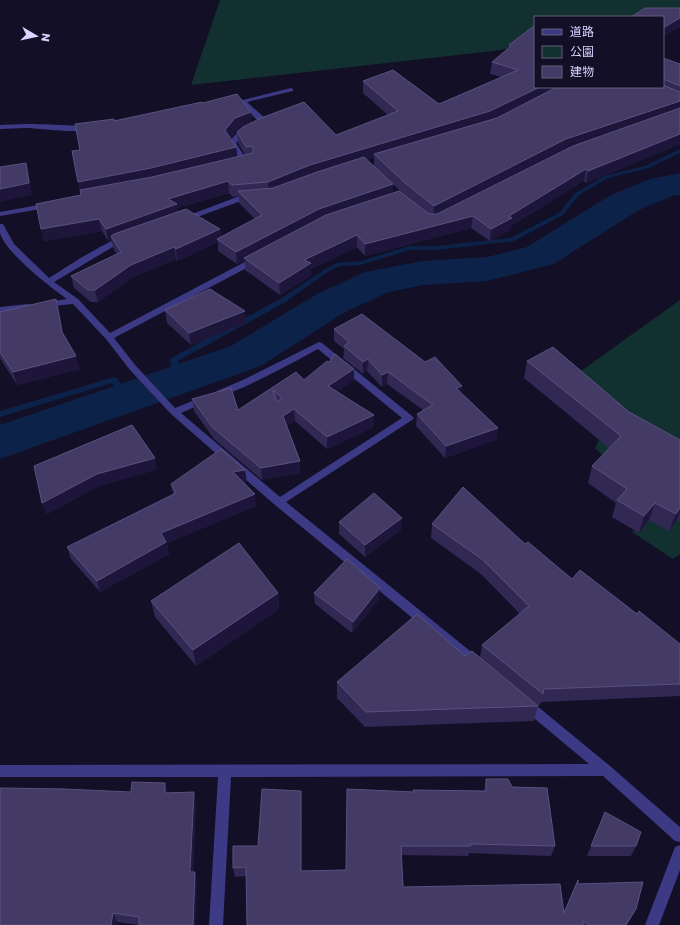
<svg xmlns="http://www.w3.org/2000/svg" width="680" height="925" viewBox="0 0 680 925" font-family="Poppins,'Noto Sans JP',sans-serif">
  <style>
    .green { fill: #12302f }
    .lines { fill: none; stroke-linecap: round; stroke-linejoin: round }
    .stream { fill: #0c2248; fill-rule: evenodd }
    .river { fill: #0c2248; fill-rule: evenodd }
    .minor { fill: #3d3a85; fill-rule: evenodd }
    .wall { fill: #312854; fill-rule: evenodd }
    .shaded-wall { fill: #1d163a }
    .building { fill: #433a66; stroke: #5a527e; fill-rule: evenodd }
  </style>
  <rect width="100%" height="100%" fill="#130f26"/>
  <!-- green -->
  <path class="green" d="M220,0H680V21L663,17H535V44L493,51L191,85Z
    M680,300V554L673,559L632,532L645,520L615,503L629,482L595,448L601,436L549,394Z"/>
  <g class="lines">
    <!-- stream -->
    <path class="stream" d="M680,149V153L649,168L608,178L579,195L563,215L514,241L436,250H409L361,265L340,266L329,271L284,303L178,361L181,380L177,383L173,380L170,360L171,358L280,299L325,269L337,263L361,261L409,246H436L510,238L559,213L575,193L604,176L645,166Z
      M114,377L117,378L128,395L129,397L128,399H122L112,383L0,417V411Z"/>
    <!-- river -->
    <path class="river" d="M680,173V195L672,196L637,211L554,264L487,281L423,285L389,292L345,312L261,366L0,459V425L231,346L317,294L365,272L423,261L487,257L527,247L611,195L650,179Z"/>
    <!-- minor -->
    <path class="minor" d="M291,88L293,89V91L247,102L268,121V125H262L241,104L230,106L227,104Z
      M25,124C35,124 89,125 93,128C84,135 38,128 25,128C17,128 8,129 0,129V125Z
      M248,129H251V133L243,137L236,143L248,162L244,164H241L228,143L237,133Z
      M252,196H255V200L241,201L186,221H180L179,219L237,197Z
      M49,203L53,205L52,207L0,216V212Z
      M0,224H3L14,244L49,278C62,270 114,235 127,237V241L116,245L54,282L78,299L110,333L254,257H260L261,259L260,261L114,338L136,366L175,408L202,397H208L210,399L208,401L181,413L280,497L402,418L318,349C303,357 228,399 217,395L215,393L217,391L245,379L319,342L322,343L412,416L414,418L412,420L286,502L480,659L482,663L480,667L476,668L472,667L275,505L171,414L130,370L106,339L73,304L42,307L41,305L42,303L67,299C51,288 5,252 0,233C0,230 0,226 0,224Z
      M28,304L31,305L32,307L31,309L0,313V307Z
      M527,700L531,701L610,766L680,827V842L675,841L603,776L231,777L223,925H209L218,777H0V765L589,764L523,709L521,705L523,701Z
      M680,845V870L659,925H645L675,847Z"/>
  </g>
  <!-- wall -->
  <path class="wall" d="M535,25V87H663V58L680,64V144L586,183L584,181L511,226L510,230L490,241L471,228L365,256L357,247L311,269V276L280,295L245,270V260L237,264L218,251V242L177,261L176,259L133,277L98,302H91L74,288L71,276L117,254L113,248L111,239L108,241L102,231L44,241L41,229L81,195L72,151L80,150L114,121L203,103L252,123L336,135L388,115L363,93V81L439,104L502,77L490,74L492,62L509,48V45ZM238,131L237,132L238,143L245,155L237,156L236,147L231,138L236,132ZM374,157V166L402,193H392L393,184L367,160ZM229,193L233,197L239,196V203L255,219L221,237L220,229L178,212L177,208Z
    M165,310L245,311L246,323L191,345L167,323Z
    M0,312L60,313L63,335L80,369L17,385L0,358Z
    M334,329L461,393L498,428L496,440L445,458L416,426L417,414L423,410L387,384L382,387L367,371L363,374L343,358L344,349L334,341Z
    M527,361L629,412L680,440V522L677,520L669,531L649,520L639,533L612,517L616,503L588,483L592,466L609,448L524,378Z
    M296,372L304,380H354L337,392L374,415V427L327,449L295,421L287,426L300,461V473L262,480L214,439L194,411L192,399L238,410Z
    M247,482L243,483L256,506L167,543L169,554L100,592L71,559L67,547L173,495L171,484Z
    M339,522L401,530L365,557L339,534Z
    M432,524L525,544L572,579L637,614L680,644V696L541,702L539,706L532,701L538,706L534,721L365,727L337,698V682L465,656L480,658L482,645L520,614L481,574L431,538Z
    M278,593L279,609L196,666L155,617L151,601Z
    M314,593L379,599L352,633L315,604Z
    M486,779L512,787L555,846L551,856L469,853L468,856L401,855L403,887L564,912L578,880V884L626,925H247L246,876L235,877L233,868L258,846L302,801L301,871L346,870L413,792V790L484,791Z
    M168,793L196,802L193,872L197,881L139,925L117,922V925H0Z
    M605,812L636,846L631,856H587Z"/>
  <!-- shaded-wall -->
  <path class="shaded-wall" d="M680,18V27L663,37V28Z
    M540,87H563L488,123L374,154V157L311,177L269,194L268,182L310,165Z
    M680,101V110L433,218L434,206L566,139Z
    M251,112L252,125L236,132L226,143L225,130L235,118Z
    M680,134V144L586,183L588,171Z
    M236,147L238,160L81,195L78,182Z
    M26,163L29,175L32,195L0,202V189Z
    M586,169L584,181L511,226L510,230L490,241L491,229L509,216Z
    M228,181L229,193L177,208L178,216L111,236V239L108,241L106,229L168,199Z
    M393,184L392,196L244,258L245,260L237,264L236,252L319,209Z
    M473,216L471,228L365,256V244Z
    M99,219L102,231L44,241L41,229Z
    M220,229L221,241L217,239L218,242L177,261L176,249Z
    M357,235V247L311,269V276L280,295L279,283L304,260Z
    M174,247L176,259L133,277L98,302L95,290L131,265Z
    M56,299L60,313L65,345L62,332Z
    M245,311L246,323L191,345L189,333Z
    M76,356L80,369L17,385L13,372Z
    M368,359L367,371L363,374V362Z
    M354,369V380L329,398L328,386Z
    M388,372L387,384L382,387V375Z
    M462,386L460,398L456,388Z
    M294,409L295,421L284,428L283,416Z
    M374,415V427L327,449V437Z
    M498,428L496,440L445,458L446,446Z
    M155,458L157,470L100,486L46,515L42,503L97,474Z
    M300,461V473L262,480L261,468Z
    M245,470L247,482L234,484L233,472Z
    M255,494L256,506L167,543L169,554L100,592L97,581L161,533Z
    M655,503L649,520L639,533L644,516Z
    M680,508V512L677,520L669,531L676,514Z
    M402,518L401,530L365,557V545Z
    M380,588L379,599L352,633L353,622Z
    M278,593L279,609L196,666L193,650Z
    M165,783L168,793L167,803L165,793Z
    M301,791L302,801L301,880Z
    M194,792L196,802L192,882L190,872Z
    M195,872L197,881L196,925H193Z
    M113,913L117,922V925H111Z"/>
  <!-- building -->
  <path class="building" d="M645,8H680V18L663,28V17H631Z
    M535,25V87H540L490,111L310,165L268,182L232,185L228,181L168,199L177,204L106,229L99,219L41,229L36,204L81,195L80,190L152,177L253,153V146L246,147L237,132L243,127L261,118L304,102L336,135L398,111L363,81L393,70L439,104L518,70L492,62L511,46L509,45Z
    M663,58L680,64V86L663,79Z
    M663,85L680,92V101L566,139L434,206L405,183L374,154L497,118L557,87H663Z
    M237,94L251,112L235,118L225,130L236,147L151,168L78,182L72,151L80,150L75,124L114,119V121L202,102L203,103Z
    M680,108V134L588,171L586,169L509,216L512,218L491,229L473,216L365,244L357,235L304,260L311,263L279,283L244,258L326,215L399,191L429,214H437L573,146Z
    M364,157L393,184L319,209L236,252L217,239L262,215L238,191L273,188L317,172Z
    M26,163L29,183L0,189V167Z
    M186,209L220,229L176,249L174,247L131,265L95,290H88L71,276L121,252L111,236L114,234Z
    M210,289L245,311L189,333L165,310Z
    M56,299L62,332L76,356L13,372L0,352V312Z
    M362,314L425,362L435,357L462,386L456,388L498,428L446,446L417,414L433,405L388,372L382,375L368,359L363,362L344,346L349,342L334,329Z
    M553,347L629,412L680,440V508L676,514L655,503L644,516L617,500L627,489L592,466L621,436L527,361Z
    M335,354L354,369L328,386L374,415L327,437L294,409L283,416L300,461L261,468L213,428L192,399L231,388L238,410L296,372L304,380L327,361L329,362ZM273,390L282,398L277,402Z
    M132,425L155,458L97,474L42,503L34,466Z
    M221,449L245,470L233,472L255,494L161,533L166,542L97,581L67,547L176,493L171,484Z
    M463,487L525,544L528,542L572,579L580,570L637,614L639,611L680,644V684L544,689L543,694L482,645L529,606L483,560L432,524Z
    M374,493L402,518L365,545L339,522Z
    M239,543L278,593L193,650L151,601Z
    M347,559L380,588L353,622L314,593Z
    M417,614L465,656L472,651L538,706L366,712L337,682Z
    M486,779H508L512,787L547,788L555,846L470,844L471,846H401L403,887L560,884L564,913L578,880V884L643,882L636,909L626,925H588L583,921V925H247L246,867L233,868V846H258L262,789L301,791V871L346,870L347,789L414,792L413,790L486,791Z
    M132,782L165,783V793L194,792L190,872H195L193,925H139V917L113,913L111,925H0V788L64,789L131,792Z
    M605,812L641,832L636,846H591Z"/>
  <!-- legend -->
  <rect x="534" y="16" width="130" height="72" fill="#130f26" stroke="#625e7d"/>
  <rect x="542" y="29" width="20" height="6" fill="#3d3a85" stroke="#625e7d"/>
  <text x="570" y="36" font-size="12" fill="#d9d4ff">道路</text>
  <rect x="542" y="46" width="20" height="12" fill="#12302f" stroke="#625e7d"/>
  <text x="570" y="56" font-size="12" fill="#d9d4ff">公園</text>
  <rect x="542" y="66" width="20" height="12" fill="#433a66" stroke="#625e7d"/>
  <text x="570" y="76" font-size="12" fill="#d9d4ff">建物</text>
  <!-- north arrow -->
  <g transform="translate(36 36) rotate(99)" stroke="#130f26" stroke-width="3" paint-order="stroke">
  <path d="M0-3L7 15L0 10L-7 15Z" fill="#d9d4ff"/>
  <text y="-6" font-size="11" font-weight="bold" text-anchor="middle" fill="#d9d4ff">N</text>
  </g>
</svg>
